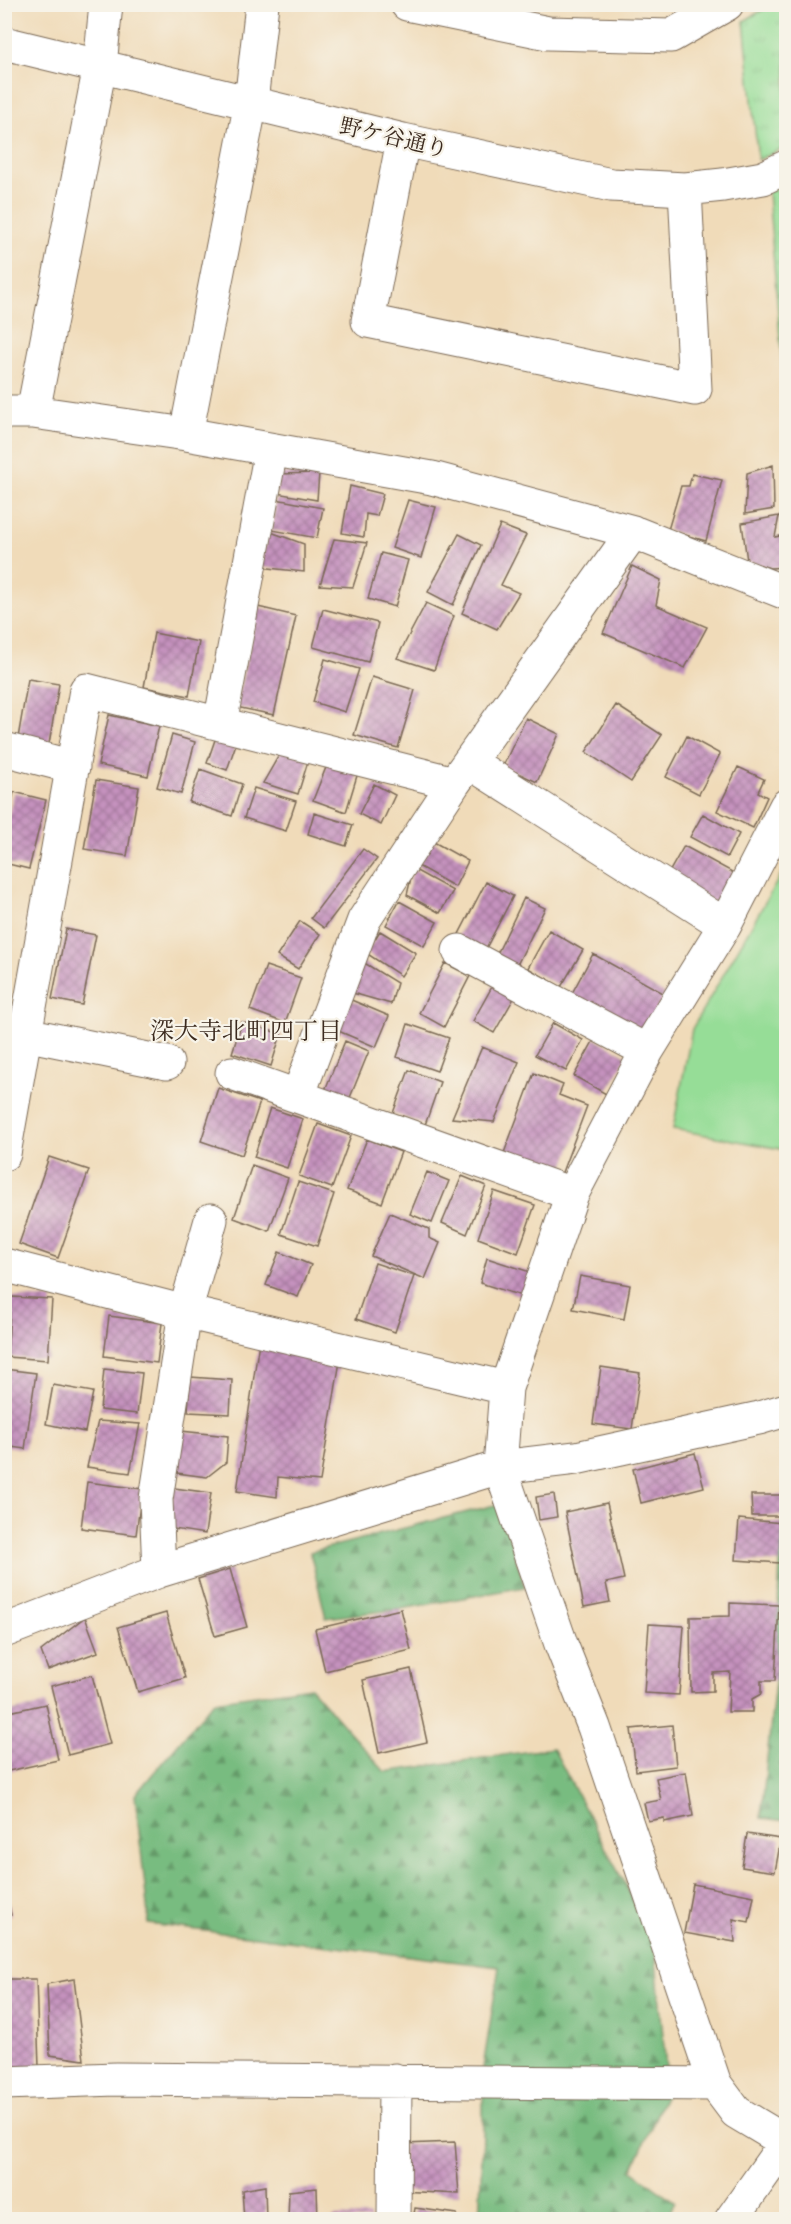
<svg xmlns="http://www.w3.org/2000/svg" width="791" height="2224" viewBox="0 0 791 2224" font-family="'IM FELL DW Pica','Noto Serif JP',serif">
  <style>
    .forest { fill: url(#forest-firs); stroke: #5a734f; stroke-width: 1.5 }
    .park { fill: url(#park-tufts); stroke: #68845a; stroke-width: 1.5 }
    .garden { fill: #96dd97; stroke: #68845a; stroke-width: 1.5 }
    .building { fill: url(#building-cross-hatch) }
    .lines { fill: none; stroke-linecap: round; stroke-linejoin: round }
    .minor-casing { stroke: #7a6854; stroke-width: 35 }
    .minor { stroke: #fff; stroke-width: 33 }
    .labels { text-anchor: middle; stroke-width: 4.5; stroke-linejoin: round; paint-order: stroke }
    .street-label { font-size: 22px; fill: #3b2a1e; stroke: #f7f3e8 }
    .neighbourhood-label { font-size: 24px; fill: #3b2a1e; stroke: #f7f3e8 }
  </style>
  <defs>
    <pattern id="forest-firs" width="22" height="20" patternUnits="userSpaceOnUse" patternTransform="scale(1.5)"><rect width="22" height="20" fill="#78bc80"/><path d="M5 1l3.5 6h-7zM16 11l3.5 6h-7z" fill="#649968"/></pattern>
    <pattern id="park-tufts" width="24" height="20" patternUnits="userSpaceOnUse" patternTransform="scale(1.5)"><rect width="24" height="20" fill="#96dd97"/><path d="M3 7l-1-3M5 7V3M7 7l1-3M15 17l-1-3M17 17v-4M19 17l1-3" fill="none" stroke="#82be82"/></pattern>
    <pattern id="building-cross-hatch" width="8" height="8" patternUnits="userSpaceOnUse" patternTransform="scale(1.5)"><rect width="8" height="8" fill="#c592be"/><path d="M0 0l8 8M0 8l8-8" fill="none" stroke="#a1779a"/></pattern>
  </defs>
  <rect width="100%" height="100%" fill="#f7f3e8"/>
  <filter id="ink" filterUnits="userSpaceOnUse"><feTurbulence type="fractalNoise" baseFrequency=".0167" numOctaves="2"/><feDisplacementMap in="SourceGraphic" scale="12" xChannelSelector="R" yChannelSelector="G"/><feConvolveMatrix kernelMatrix="1 2 1 2 8 2 1 2 1" color-interpolation-filters="sRGB"/></filter>
  <filter id="wash" filterUnits="userSpaceOnUse"><feTurbulence type="fractalNoise" baseFrequency=".008" numOctaves="4" result="noise"/><feDisplacementMap in="SourceGraphic" scale="24" xChannelSelector="R" yChannelSelector="G"/><feGaussianBlur stdDeviation="1.35" result="paint"/><feColorMatrix in="noise" values="0 0 0 0 0 0 0 0 0 0 0 0 0 0 0 0 0 1.4 0 .05"/><feComposite in="paint" operator="in"/></filter>
  <g filter="url(#wash)">
    <rect width="100%" height="100%" fill="#f0dbb9"/>
    <!-- forest -->
    <path class="forest" d="M786,1467V1821L761,1818L775,1681L780,1563Z
      M499,1504L525,1587L401,1609L326,1618L310,1552Z
      M310,1687L385,1772L553,1748L654,1940L668,2089L632,2170L675,2202L666,2219H479L483,2135V2068L499,1967L149,1924L135,1795L214,1701Z"/>
    <!-- park -->
    <path class="park" d="M771,5H786V147L758,160L744,21Z
      M786,186V410L768,192Z"/>
    <!-- garden -->
    <path class="garden" d="M786,866V1150L673,1129L692,1029Z"/>
    <g id="blocks">
      <!-- building -->
      <path class="building" d="M773,465L774,509L745,514L747,473Z
        M319,473L317,500L276,493L278,474Z
        M692,474L722,480L706,541L668,530L681,486H689Z
        M350,486L383,494L377,516L366,514L364,537L342,533Z
        M276,499L323,508L317,538L272,530Z
        M408,500L436,507L421,558L392,548Z
        M779,516L775,537L786,535V567L770,568L747,561L742,523Z
        M500,525L526,535L501,585L519,593L497,629L462,613Z
        M268,531L304,544V572L260,567Z
        M459,534L481,545L453,605L428,592Z
        M334,539L367,543L353,587L320,585Z
        M381,553L408,560L395,607L368,599Z
        M632,566L661,580L656,605L707,627L685,668L603,633Z
        M426,603L454,616L434,670L397,658Z
        M258,607L296,616L274,715L236,707Z
        M323,609L378,623L368,662L313,647Z
        M154,633L199,642L189,696L144,687Z
        M325,659L359,669L345,712L313,702Z
        M372,677L415,690L398,748L354,735Z
        M28,679L59,684L49,744L18,738Z
        M616,705L662,735L631,782L586,752Z
        M109,715L159,726L148,776L98,765Z
        M526,718L559,734L537,782L503,766Z
        M217,734L237,741L227,770L207,763Z
        M172,735L195,742L181,794L157,787Z
        M687,736L720,754L699,794L666,777Z
        M282,750L309,758L298,794L263,783Z
        M329,760L359,769L346,812L313,800Z
        M738,767L764,779L758,792L767,797L753,828L717,811Z
        M200,769L242,784L232,816L189,802Z
        M96,780L139,787L127,856L84,849Z
        M374,784L395,795L381,825L359,814Z
        M254,788L296,801L286,831L244,818Z
        M14,792L46,800L29,869L4,863V834Z
        M314,813L353,825L346,846L308,834Z
        M703,814L739,834L727,857L690,837Z
        M432,841L468,861L455,887L418,866Z
        M684,846L734,873L717,904L667,876Z
        M363,849L377,859L324,928L311,918Z
        M413,869L453,891L440,913L407,895Z
        M486,882L513,896L484,952L457,938Z
        M524,898L545,908L516,967L495,958Z
        M399,901L437,922L424,946L386,925Z
        M300,921L320,934L298,969L277,956Z
        M66,929L96,935L82,1005L52,999Z
        M549,930L583,950L561,987L528,968Z
        M380,931L416,953L401,976L366,953Z
        M593,954L665,994L642,1036L570,997Z
        M358,959L397,983L391,1004L349,992Z
        M445,963L470,976L444,1027L419,1013Z
        M266,966L301,978L285,1023L250,1010Z
        M493,985L514,998L494,1033L473,1021Z
        M349,999L389,1016L376,1047L336,1030Z
        M242,1022L281,1034L271,1066L232,1053Z
        M553,1023L583,1040L566,1071L535,1055Z
        M408,1024L449,1038L437,1071L397,1057Z
        M595,1038L627,1056L606,1094L574,1076Z
        M345,1041L369,1051L349,1100L325,1090Z
        M482,1047L519,1062L494,1122L452,1118Z
        M409,1070L440,1082L425,1125L393,1113Z
        M534,1073L563,1085L559,1095L587,1106L561,1175L504,1153Z
        M218,1088L260,1102L242,1155L201,1141Z
        M270,1108L303,1119L287,1168L254,1157Z
        M318,1124L351,1136L332,1188L299,1176Z
        M367,1139L401,1152L382,1203L347,1190Z
        M49,1157L89,1170L58,1258L19,1244Z
        M252,1165L288,1178L269,1231L234,1218Z
        M427,1172L449,1181L432,1223L410,1214Z
        M462,1176L486,1186L467,1234L442,1223Z
        M298,1182L334,1194L317,1246L281,1234Z
        M494,1191L535,1205L518,1253L478,1238Z
        M390,1213L429,1229V1238L440,1243L425,1279L371,1256Z
        M279,1252L311,1265L298,1297L266,1285Z
        M487,1258L533,1273L525,1297L480,1283Z
        M375,1263L414,1276L395,1332L356,1319Z
        M580,1276L630,1285L624,1319L573,1309Z
        M11,1297L52,1299L48,1360L7,1357Z
        M109,1316L162,1323L157,1363L104,1356Z
        M259,1342L341,1355L320,1481L278,1477L277,1497L237,1491Z
        M601,1367L640,1373L632,1429L593,1424Z
        M4,1369L36,1373L25,1449L4,1446Z
        M104,1369L142,1373L137,1414L100,1410Z
        M190,1377L232,1380L230,1414L188,1412Z
        M53,1385L93,1392L85,1432L46,1424Z
        M98,1421L140,1424L130,1473L87,1467Z
        M181,1431L228,1436L226,1462L207,1477L177,1473Z
        M695,1453L704,1487L641,1503L633,1469Z
        M87,1482L142,1489L136,1535L81,1528Z
        M174,1488L211,1493L205,1534L167,1528Z
        M554,1494L557,1517L539,1520L536,1497Z
        M751,1495H784V1516H752Z
        M607,1503L624,1579L606,1583L610,1602L584,1607L565,1512Z
        M739,1519L783,1523L780,1563L736,1560Z
        M230,1569L247,1627L215,1636L198,1579Z
        M730,1603L779,1605L775,1681H761V1694L752,1699V1712H728L730,1672L713,1673V1691L691,1692L690,1617L730,1616Z
        M401,1609L411,1650L325,1671L315,1629Z
        M166,1613L185,1678L138,1692L118,1627Z
        M85,1617L98,1652L48,1670L41,1651Z
        M649,1624L684,1626L679,1695L644,1693Z
        M411,1669L427,1742L379,1753L363,1680Z
        M92,1675L110,1744L68,1755L51,1686Z
        M46,1704L58,1760L4,1772V1713Z
        M672,1725L676,1766L636,1771L631,1729Z
        M686,1772L693,1816L664,1822V1818L648,1821L644,1803L661,1800L656,1778Z
        M747,1834L781,1839L775,1872L742,1867Z
        M4,1880L11,1915L4,1916Z
        M693,1884L754,1896L749,1922L733,1919L735,1942L684,1933Z
        M4,1979H36L39,2067L4,2072Z
        M74,1979L84,2060L50,2055L47,1984Z
        M455,2142L459,2194L400,2191L404,2144Z
        M265,2186L266,2220H244L242,2190Z
        M317,2188L318,2220H288L289,2191Z
        M415,2208L457,2214L456,2220H413Z
        M369,2216V2220H333V2217Z"/>
    </g>
  </g>
  <g filter="url(#ink)">
    <use href="#blocks" fill-opacity="0" stroke="#7a6854" stroke-width="1.5"/>
    <g class="lines">
      <defs>
        <path id="minor" d="M407,4L548,33L671,36L727,4
          M4,43L403,140L611,185L685,189L723,185L763,178L786,167
          M403,140L368,321L695,389L685,189
          M4,412H33L186,434L432,478L633,532L786,593
          M33,412L100,66L106,4
          M186,434L251,102L262,4
          M220,724L271,450
          M4,749L73,767
          M469,762L725,925
          M786,806L725,925L647,1051L572,1194L506,1388L500,1467L561,1644L594,1727L715,2084L736,2112L786,2142
          M459,951L647,1051
          M25,1034L167,1063
          M232,1073L572,1194
          M298,1096L364,920L454,783L633,532
          M4,1154L86,690L454,783
          M4,1265L185,1312L506,1388
          M159,1571L156,1499L185,1312L211,1220
          M4,1631L159,1571L500,1467L576,1458L759,1418L786,1410
          M4,2083L116,2079L715,2084
          M394,2220L395,2080
          M731,2220L786,2142"/>
      </defs>
      <!-- minor casing -->
      <use href="#minor" class="minor-casing"/>
      <!-- minor -->
      <use href="#minor" class="minor"/>
    </g>
  </g>
  <g class="labels">
    <!-- street labels -->
    <g class="street-label">
      <text transform="translate(394 137) rotate(13)" y="8">野ケ谷通り</text>
    </g>
    <!-- neighbourhood labels -->
    <g class="neighbourhood-label">
      <text x="246" y="1039">深大寺北町四丁目</text>
    </g>
  </g>
  <!-- margin -->
  <rect width="791" height="2224" fill="none" stroke="#f7f3e8" stroke-width="24"/>
</svg>
